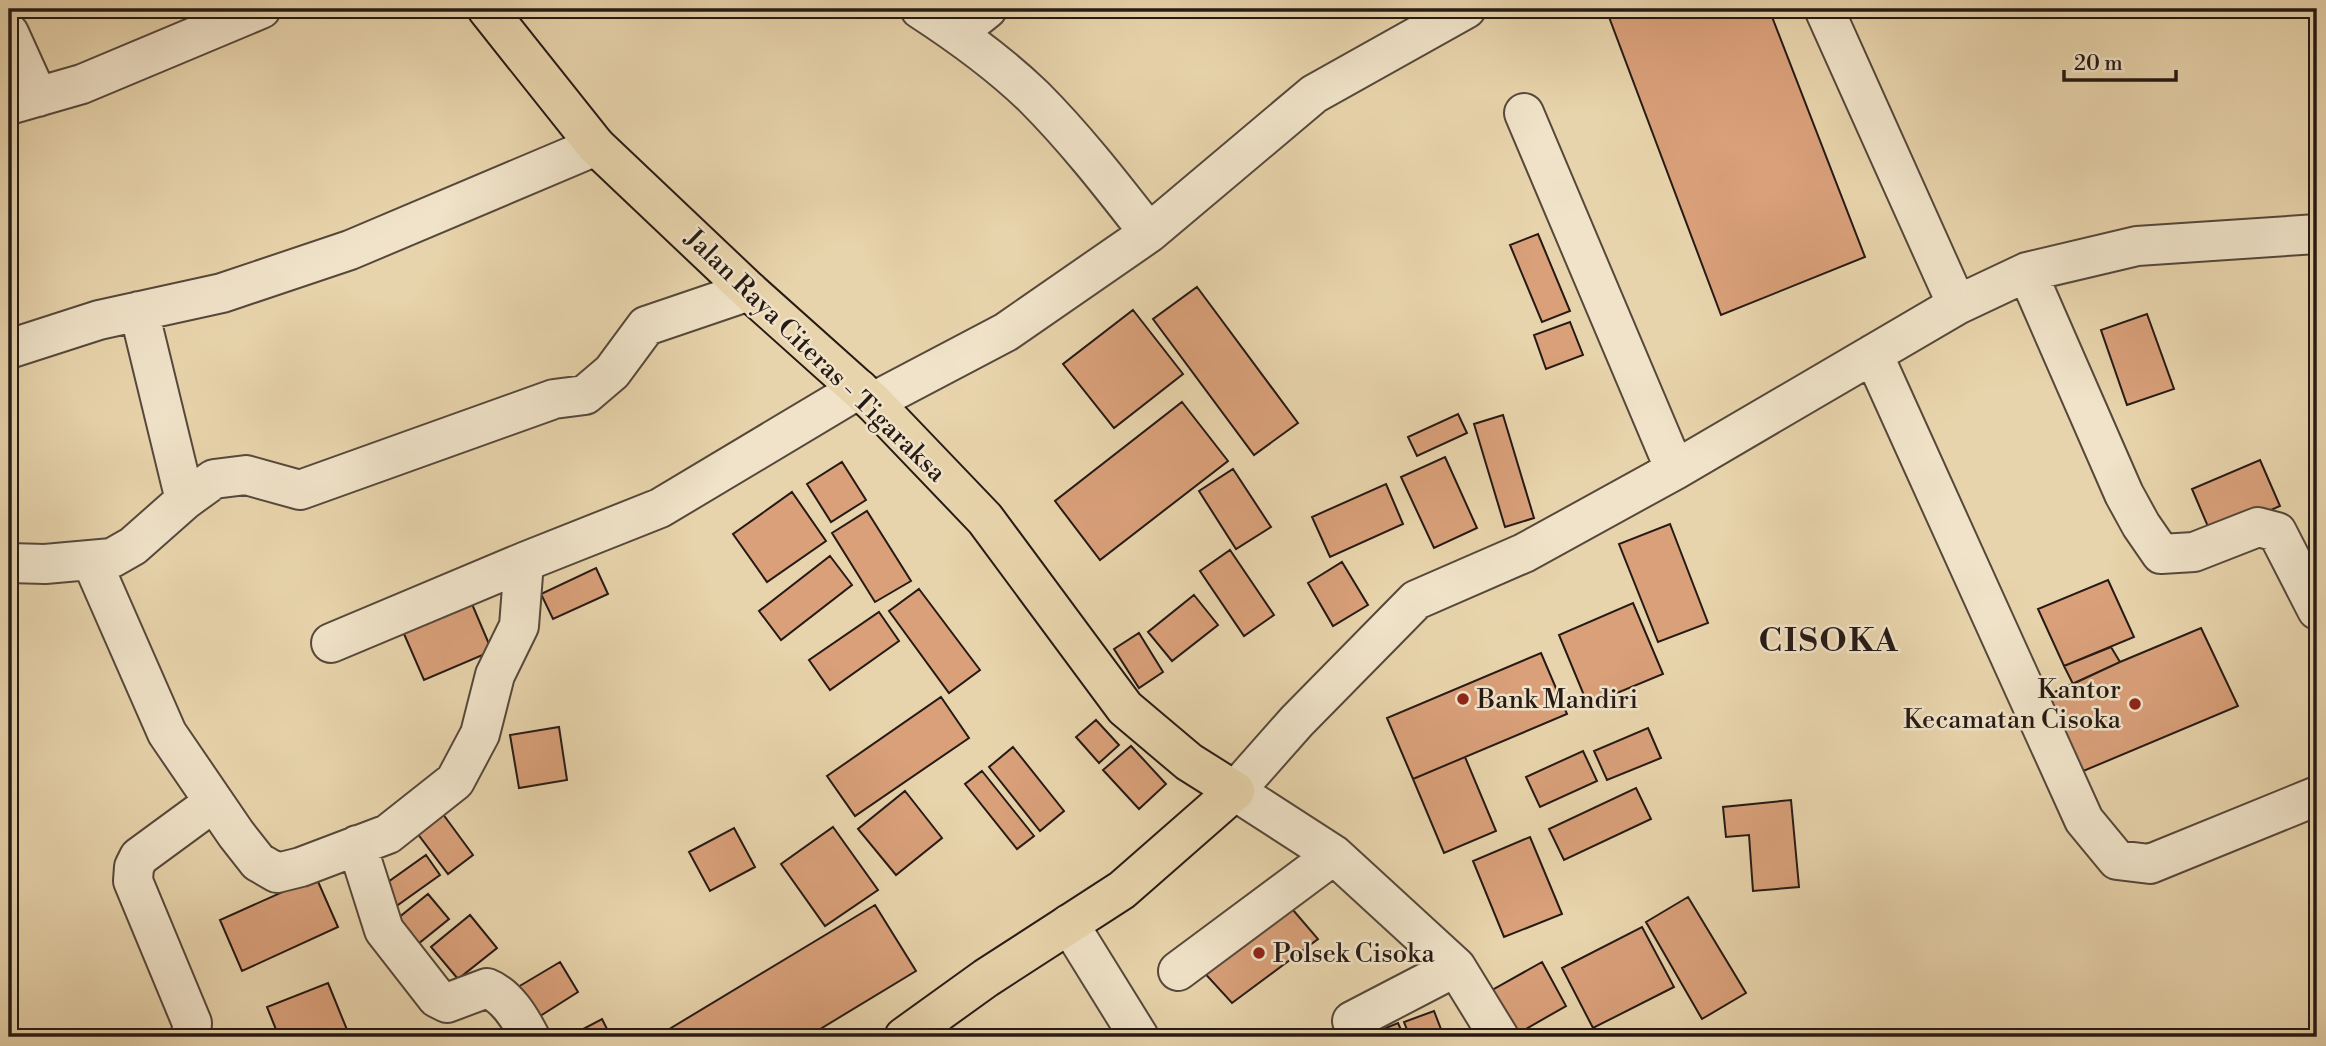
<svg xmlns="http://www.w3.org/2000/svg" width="2326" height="1046" viewBox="0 0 2326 1046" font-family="'Libre Bodoni',serif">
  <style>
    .building { fill: #d9a07a; stroke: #261a15; stroke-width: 2 }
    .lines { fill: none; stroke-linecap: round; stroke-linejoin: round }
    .minor-casing { stroke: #56483b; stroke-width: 42 }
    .major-casing { stroke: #261a15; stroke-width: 42 }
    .minor { stroke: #f0e3c9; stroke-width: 38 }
    .major { stroke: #e8d4ac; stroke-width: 38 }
    .poi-dot { fill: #8f2418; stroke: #f0e3c9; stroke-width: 2.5 }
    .labels { text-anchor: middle; stroke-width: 5; stroke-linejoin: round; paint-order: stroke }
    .street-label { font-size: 26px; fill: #261a15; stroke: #f0e3c9 }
    .poi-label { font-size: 26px; fill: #261a15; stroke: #f0e3c9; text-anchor: start }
    .district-label { font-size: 33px; font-weight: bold; letter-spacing: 2px; fill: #261a15; stroke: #f0e3c9 }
  </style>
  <rect width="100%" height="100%" fill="#e8d4ac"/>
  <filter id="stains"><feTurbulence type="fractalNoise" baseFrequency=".00286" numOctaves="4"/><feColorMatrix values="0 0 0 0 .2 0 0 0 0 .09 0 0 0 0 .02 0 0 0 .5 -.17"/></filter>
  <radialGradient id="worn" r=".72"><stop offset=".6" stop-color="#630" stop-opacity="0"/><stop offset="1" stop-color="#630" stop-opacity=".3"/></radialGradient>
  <!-- building -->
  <path class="building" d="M1606,9H1769L1865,257L1721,315Z
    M1538,234L1570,311L1542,322L1510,245Z
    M1197,287L1298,423L1254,455L1153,319Z
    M1133,310L1183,374L1114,428L1063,364Z
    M2147,314L2174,389L2127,405L2101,330Z
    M1570,322L1583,355L1546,369L1534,335Z
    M1182,402L1228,461L1100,560L1055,501Z
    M1458,414L1467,433L1417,456L1408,437Z
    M1503,415L1534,518L1505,527L1474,424Z
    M1445,457L1477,528L1434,548L1401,477Z
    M2260,460L2280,506L2212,536L2192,489Z
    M842,462L866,500L831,522L807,484Z
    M1233,469L1271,527L1236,549L1199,491Z
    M1386,484L1403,524L1330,557L1312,517Z
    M792,492L826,541L767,582L733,534Z
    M867,511L911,581L875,602L832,533Z
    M1670,524L1708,623L1658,642L1619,544Z
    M1230,550L1274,615L1244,636L1200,571Z
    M830,556L852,585L781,640L759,611Z
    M1342,562L1368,605L1333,626L1308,583Z
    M596,568L608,594L553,619L541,594Z
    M2108,580L2134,637L2064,666L2038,609Z
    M919,589L980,670L949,693L889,611Z
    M1194,595L1218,625L1172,661L1148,632Z
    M469,597L492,651L424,680L401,627Z
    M1633,603L1663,674L1588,705L1559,635Z
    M879,612L899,641L830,690L809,660Z
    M2201,628L2238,706L2069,777L2033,702L2120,662Z
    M1139,633L1163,672L1139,688L1114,649Z
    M2111,647L2120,662L2073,684L2064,666Z
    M1541,653L1567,714L1413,779L1387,718Z
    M941,697L969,738L855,816L827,776Z
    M1096,720L1119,745L1099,763L1076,737Z
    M559,727L567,780L519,788L510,735Z
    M1648,728L1661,758L1607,780L1594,751Z
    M1131,746L1166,784L1139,809L1103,770Z
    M1013,747L1064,811L1040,831L989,767Z
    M1583,751L1597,781L1540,807L1526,777Z
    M1465,757L1496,831L1444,853L1413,779Z
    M982,771L1034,836L1017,849L965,784Z
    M1636,788L1651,819L1564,860L1549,829Z
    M905,791L942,838L896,875L858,829Z
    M1791,800L1799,887L1753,891L1749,835L1726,837L1723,807Z
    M437,806L473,855L448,874L411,825Z
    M833,827L878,890L825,926L781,864Z
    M734,828L755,867L710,891L689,852Z
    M1530,837L1562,914L1504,937L1473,861Z
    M426,855L440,875L388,912L374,892Z
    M316,877L338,927L242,971L220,920Z
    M428,894L449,919L413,948L392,923Z
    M1688,897L1746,993L1702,1019L1646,922Z
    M1287,903L1318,939L1232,1003L1199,967Z
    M875,905L916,971L807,1037H670L666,1031Z
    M470,915L497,948L458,979L431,947Z
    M1642,927L1674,987L1593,1028L1562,968Z
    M560,962L578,992L537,1018L518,987Z
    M1542,962L1566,1006L1512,1037L1485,994Z
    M328,983L350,1037H279L267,1007Z
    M1434,1011L1444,1037H1410L1404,1022Z
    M602,1019L611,1037H568Z
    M1398,1023L1404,1037H1367L1366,1036Z"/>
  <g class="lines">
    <defs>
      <path id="minor" d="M920,9C960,35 1000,64 1034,97C1076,139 1113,187 1149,233
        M1824,9L1957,305
        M9,33L38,97
        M957,33L987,9
        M9,105L82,84L261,9
        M1524,113L1675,470
        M2027,272L2124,494L2141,525L2161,554L2194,552L2258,527L2277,532L2317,610
        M139,311L185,500
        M9,349L99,320L222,293L350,250L596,146
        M1873,354L2084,820L2117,860L2150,864L2317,796
        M873,402L1006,332L1149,233L1314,94L1466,9
        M92,562L167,733L236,834L258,862L277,873L301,867L388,834L455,781L480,734L495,675L519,626L524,562L660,508L859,389
        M9,563L45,564L112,558L133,546L185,500L214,479L246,475L300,490L554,399L585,395L612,372L646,326L749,291
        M331,643L524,562
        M357,845L384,930L437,998L447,1003L487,988C507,996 520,1018 530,1037
        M1069,924L1139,1037
        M1178,971L1334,855
        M1352,1021L1456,967
        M191,1037L192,1023L133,881L134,867L139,857L214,802
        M1499,1037L1456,967L1334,855L1235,791L1297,721L1416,600L1524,553L1675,470L1957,305L2027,272L2137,246L2317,234"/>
      <path id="major" d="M487,9L596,146L749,291L873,402L985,519L1125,708L1189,762L1235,791L1122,890L986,978L904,1037"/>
    </defs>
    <!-- minor casing -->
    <use href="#minor" class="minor-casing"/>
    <!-- major casing -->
    <use href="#major" class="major-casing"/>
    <!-- minor -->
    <use href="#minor" class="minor"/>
    <!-- major -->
    <use href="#major" class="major"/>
  </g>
  <!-- markers -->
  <g class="poi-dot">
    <circle cx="1463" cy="699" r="7"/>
    <circle cx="2135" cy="704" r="7"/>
    <circle cx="1259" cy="953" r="7"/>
  </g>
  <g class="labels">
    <!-- street labels -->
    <g class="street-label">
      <text transform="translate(816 355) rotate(44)" y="9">Jalan Raya Citeras - Tigaraksa</text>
    </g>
    <!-- poi labels -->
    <g class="poi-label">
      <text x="2121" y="698" text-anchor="end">Kantor<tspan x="2121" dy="30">Kecamatan Cisoka</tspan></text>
      <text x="1477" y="708">Bank Mandiri</text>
      <text x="1273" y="962">Polsek Cisoka</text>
    </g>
    <!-- district labels -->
    <g class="district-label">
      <text x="1829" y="651">CISOKA</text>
    </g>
  </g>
  <!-- margin -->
  <rect width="2326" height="1046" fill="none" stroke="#e8d4ac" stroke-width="35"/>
  <rect x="10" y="10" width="2305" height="1025" fill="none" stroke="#261a15" stroke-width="3.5"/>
  <rect x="18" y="18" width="2291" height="1011" fill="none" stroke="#261a15" stroke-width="2"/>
  <!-- scale -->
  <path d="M2064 70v10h112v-10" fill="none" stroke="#261a15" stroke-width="3.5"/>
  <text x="2074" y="70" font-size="21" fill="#261a15" stroke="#f0e3c9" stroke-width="5" paint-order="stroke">20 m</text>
  <rect width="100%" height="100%" filter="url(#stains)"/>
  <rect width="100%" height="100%" fill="url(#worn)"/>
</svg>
